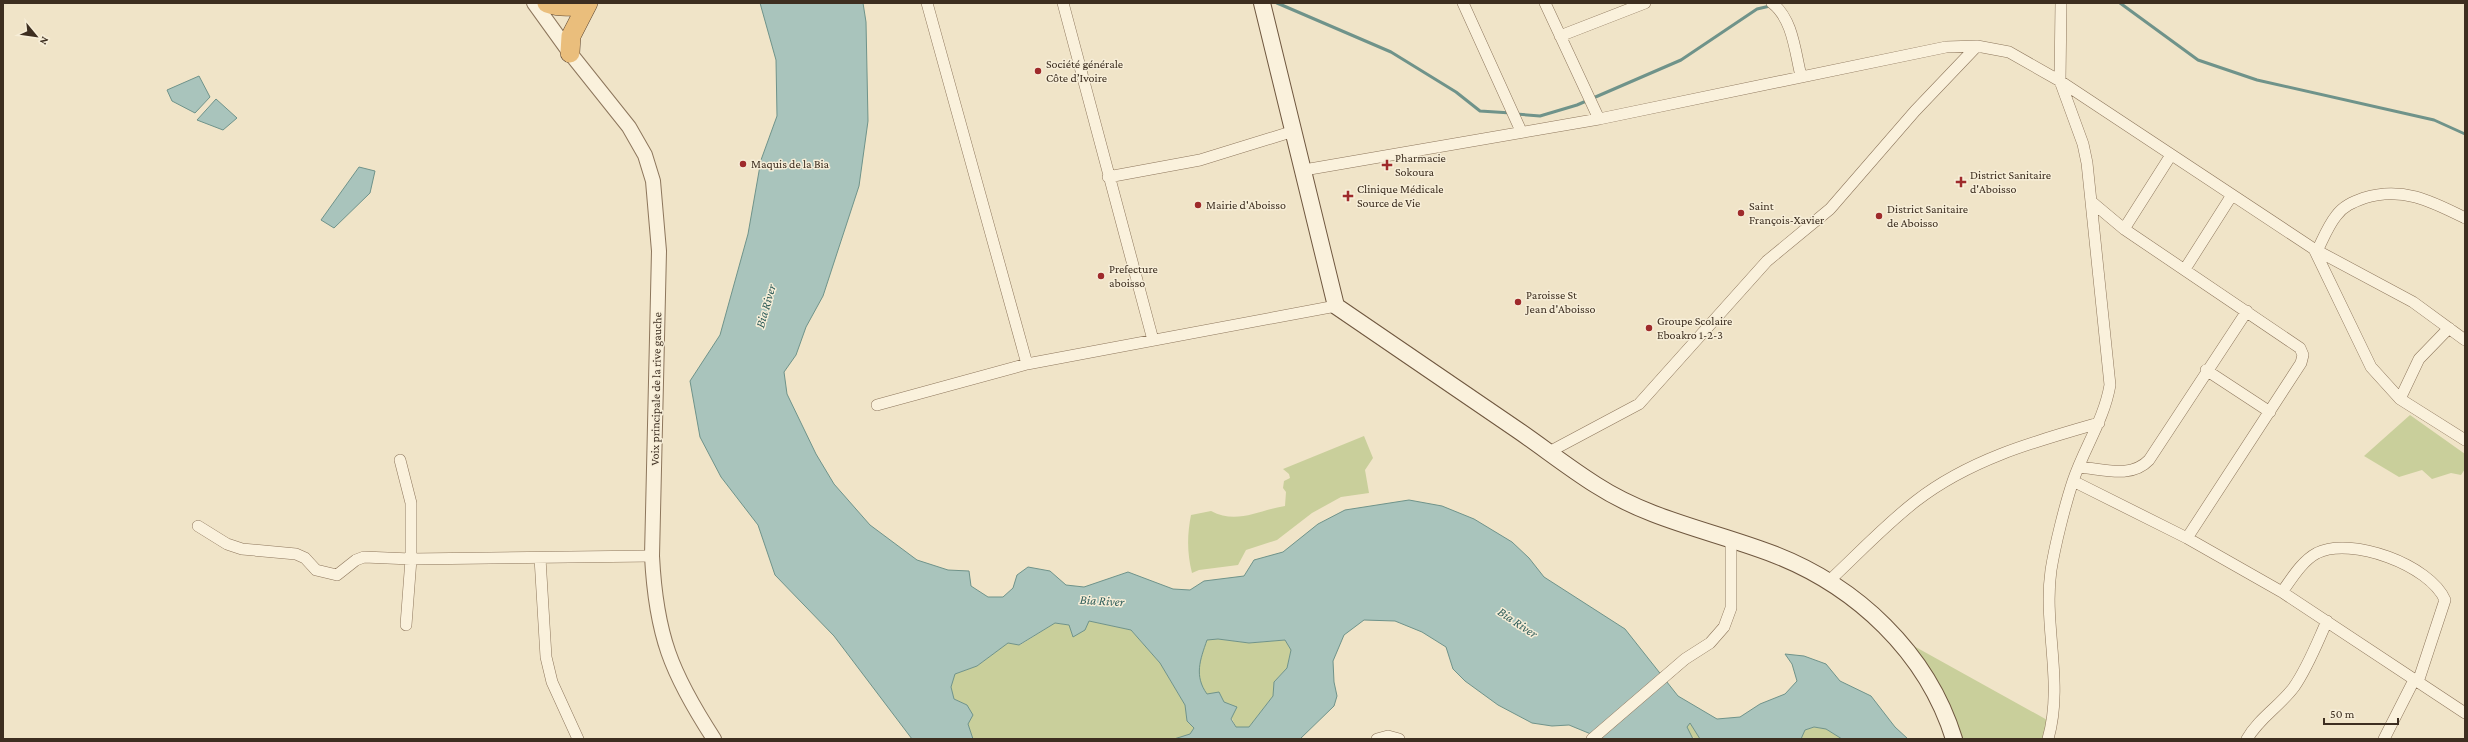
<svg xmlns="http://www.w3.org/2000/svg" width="2468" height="742" viewBox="0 0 2468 742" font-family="'Crimson Pro',serif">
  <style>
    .green { fill: #c9cf9b }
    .water { fill: #a9c4bc; stroke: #6f938a; fill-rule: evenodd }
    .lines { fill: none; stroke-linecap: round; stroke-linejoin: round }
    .stream { stroke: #6f938a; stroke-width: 3 }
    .minor-casing { stroke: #8d765c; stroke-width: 12 }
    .tertiary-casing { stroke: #8d765c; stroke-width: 16 }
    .secondary-casing { stroke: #6f573f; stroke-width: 18 }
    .trunk-casing { stroke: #5b4430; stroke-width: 20 }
    .minor { stroke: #faf1dc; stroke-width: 11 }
    .tertiary { stroke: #faf1dc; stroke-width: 14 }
    .secondary { stroke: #faf1dc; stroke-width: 16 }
    .trunk { stroke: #eabe7c; stroke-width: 19 }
    .poi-dot { fill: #9e2a2b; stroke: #f7eed8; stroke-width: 1.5 }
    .labels { text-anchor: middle; stroke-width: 3; stroke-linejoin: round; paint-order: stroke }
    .poi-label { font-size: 12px; fill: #3d2e20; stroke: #f7eed8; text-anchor: start }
    .street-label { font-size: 12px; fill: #3d2e20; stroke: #f7eed8 }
    .water-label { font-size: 13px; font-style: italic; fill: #2f5d5a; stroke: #f7eed8 }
  </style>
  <rect width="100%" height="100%" fill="#f0e4c8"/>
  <!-- green -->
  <path class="green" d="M2410,415L2465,454V469L2461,475L2451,473L2432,479L2422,470L2399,477L2364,456Z
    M1364,436L1373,458L1365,470L1369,493L1341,497L1312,513L1277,540L1246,550L1238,565L1199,570L1192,573C1187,553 1187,535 1191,515L1211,511C1237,525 1259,510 1285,506L1286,492L1283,488L1284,481L1290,478L1289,474L1283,469Z
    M1089,621L1131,630L1160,663L1185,705L1187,721L1194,728L1190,734L1174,739H973L968,724L967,705L954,699L951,687L955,674L977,666L1008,643L1020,645L1055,623L1069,625Z
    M1218,639L1249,643L1285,640L1291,650L1287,668L1274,682L1273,696L1249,727H1236L1224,702C1219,700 1211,698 1207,694C1191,680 1201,656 1207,640Z
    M1903,640L2049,721L2046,739H1957Z
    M1690,723L1700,739L1690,737L1686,727Z
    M1814,727L1826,729L1842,739H1801L1805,730Z"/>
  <!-- water -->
  <path class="water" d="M760,3H863L866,22L868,121L859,186L823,296L806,327L796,355L784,372L787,394L816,454L834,484L870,525L917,560L948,570L969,571L971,586L988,597H1003L1013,588L1017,575L1028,567L1050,571L1066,585L1084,587L1128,572L1173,589L1190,590L1204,581L1244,576L1254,560L1283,552L1318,524L1345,510L1409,500L1442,506L1474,519L1512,542L1529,558L1544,577L1625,629L1678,696L1717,719L1740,717L1760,704L1785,694L1797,681L1792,664L1785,654L1804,656L1826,664L1840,681L1871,696L1895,727L1908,739H1842L1826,729L1814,727L1805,730L1801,739H1700L1690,723L1687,727L1693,739H1603L1569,725L1552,726L1532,723L1498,705L1465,681L1453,669L1446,647L1422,632L1395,621L1364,620L1344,635L1333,661L1334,682L1337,696L1334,706L1300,739H1174L1190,734L1194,728L1187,721L1185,705L1160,663L1131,630L1089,621L1085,630L1073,637L1069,625L1055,623L1019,645L1008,643L977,666L955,674L951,687L954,699L967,705L973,715L968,724L973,739H912L834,636L775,575L758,525L721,477L700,437L690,381L720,335L748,234L761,160L777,116L776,60ZM1218,639L1249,643L1285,640L1291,650L1287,668L1274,682L1273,696L1249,727H1236L1231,719L1237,707L1224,702L1219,692L1207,694C1194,676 1200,660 1207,640Z
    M199,76L210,97L195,113L172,101L167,90Z
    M216,99L237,118L223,130L197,120Z
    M359,167L375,171L370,193L334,228L321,220Z"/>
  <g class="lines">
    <!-- stream -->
    <path class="stream" d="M1277,3L1391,52L1456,92L1480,111L1511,113
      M2120,3L2198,60L2257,80L2434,120L2465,134
      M1516,114L1540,116L1577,105L1681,60L1757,9L1770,6"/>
    <defs>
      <path id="minor" d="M927,3L1027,364
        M1063,3L1153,340
        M1463,3L1521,131
        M1545,3L1599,119
        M1772,3C1793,19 1795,52 1801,76
        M1560,36L1645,3
        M1304,170L1599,119L1946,47L1977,46L2009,52L2060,81L2314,249L2413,302L2465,340
        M1108,177L1200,160L1294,131
        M2093,203L2124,229L2300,348L2303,355L2301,363L2187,538
        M2124,229L2171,155
        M2314,249L2371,367L2400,399L2465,440
        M2317,251C2323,239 2328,226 2336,216C2343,206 2353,202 2364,198C2402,186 2431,201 2465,218
        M2185,269L2232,195
        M2206,370L2270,412
        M2400,399L2419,359L2449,328
        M877,405L1027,364L1336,306
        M1549,452L1639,404L1767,261L1830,209L1915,111L1977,46
        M400,460L411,503V559L406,625
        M2079,467C2103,469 2131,479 2149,460L2247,311
        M2073,481L2187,538L2282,592L2465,713
        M198,526L227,544L242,549L296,554L305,558L316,570L337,575L356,560L364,557L411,559L652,556
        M540,558L546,657L552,682L578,739
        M1829,581C1858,554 1885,525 1916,501C1970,459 2036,441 2099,423
        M2282,592C2292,578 2302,561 2317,553C2351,536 2430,565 2445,600L2418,682
        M1377,739L1388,736L1399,739
        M1592,739L1685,659L1710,643L1724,627L1731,608V541
        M2048,739C2064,683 2043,626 2051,570C2055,545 2065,505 2073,481C2084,448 2104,420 2110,385L2087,163L2083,144L2060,81L2061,3
        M2247,739C2259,718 2280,706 2294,687C2308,667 2317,643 2327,621
        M2384,739L2414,680"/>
      <path id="tertiary" d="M534,3L570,53L629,127L645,155L653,181L659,251L652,556C656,635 671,673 714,739"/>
      <path id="secondary" d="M1262,3L1336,306C1397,347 1458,389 1519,431C1545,449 1569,468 1596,485C1650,520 1713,531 1773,554C1856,586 1927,652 1954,739"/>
      <path id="trunk" d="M547,3C559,7 571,8 583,3
        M570,53L571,36L588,3"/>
    </defs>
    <!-- minor casing -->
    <use href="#minor" class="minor-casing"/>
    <!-- tertiary casing -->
    <use href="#tertiary" class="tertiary-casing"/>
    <!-- secondary casing -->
    <use href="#secondary" class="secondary-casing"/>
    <!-- trunk casing -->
    <use href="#trunk" class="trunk-casing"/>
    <!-- minor -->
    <use href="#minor" class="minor"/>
    <!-- tertiary -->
    <use href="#tertiary" class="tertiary"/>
    <!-- secondary -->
    <use href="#secondary" class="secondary"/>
    <!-- trunk -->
    <use href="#trunk" class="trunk"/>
  </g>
  <!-- markers -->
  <g class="poi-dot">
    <circle cx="1038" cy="71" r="4"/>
    <circle cx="743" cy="164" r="4"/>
    <path d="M1385 159h4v4h4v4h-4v4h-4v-4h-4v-4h4z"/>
    <path d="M1959 176h4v4h4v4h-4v4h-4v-4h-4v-4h4z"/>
    <path d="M1346 190h4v4h4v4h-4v4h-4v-4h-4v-4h4z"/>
    <circle cx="1198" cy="205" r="4"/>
    <circle cx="1741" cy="213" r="4"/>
    <circle cx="1879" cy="216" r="4"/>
    <circle cx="1101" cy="276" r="4"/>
    <circle cx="1518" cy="302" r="4"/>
    <circle cx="1649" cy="328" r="4"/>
  </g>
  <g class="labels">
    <!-- poi labels -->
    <g class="poi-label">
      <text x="1046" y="68">Société générale<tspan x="1046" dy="14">Côte d’Ivoire</tspan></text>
      <text x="1395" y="162">Pharmacie<tspan x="1395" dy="14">Sokoura</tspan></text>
      <text x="751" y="168">Maquis de la Bia</text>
      <text x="1970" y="179">District Sanitaire<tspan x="1970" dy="14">d'Aboisso</tspan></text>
      <text x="1357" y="193">Clinique Médicale<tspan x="1357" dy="14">Source de Vie</tspan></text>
      <text x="1206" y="209">Mairie d'Aboisso</text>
      <text x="1749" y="210">Saint<tspan x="1749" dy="14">François-Xavier</tspan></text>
      <text x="1887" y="213">District Sanitaire<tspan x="1887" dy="14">de Aboisso</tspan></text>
      <text x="1109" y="273">Prefecture<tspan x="1109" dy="14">aboisso</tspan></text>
      <text x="1526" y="299">Paroisse St<tspan x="1526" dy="14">Jean d'Aboisso</tspan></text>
      <text x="1657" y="325">Groupe Scolaire<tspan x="1657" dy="14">Eboakro 1-2-3</tspan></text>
    </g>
    <!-- street labels -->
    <g class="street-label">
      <text transform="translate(656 389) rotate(-89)" y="4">Voix principale de la rive gauche</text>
    </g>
    <!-- water labels -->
    <g class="water-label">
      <text transform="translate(765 306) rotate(-74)" y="5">Bia River</text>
      <text transform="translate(1102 600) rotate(3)" y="5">Bia River</text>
      <text transform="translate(1518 622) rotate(34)" y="5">Bia River</text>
    </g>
  </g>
  <!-- border -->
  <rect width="2468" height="742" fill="none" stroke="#3d2e20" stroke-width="8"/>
  <!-- north arrow -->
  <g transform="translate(36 36) rotate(119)" stroke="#f7eed8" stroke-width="3" paint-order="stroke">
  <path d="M0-3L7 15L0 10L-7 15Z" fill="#3d2e20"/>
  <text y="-6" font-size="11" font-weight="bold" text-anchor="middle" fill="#3d2e20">N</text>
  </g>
  <!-- scale -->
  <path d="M2324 718v6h74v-6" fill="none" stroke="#3d2e20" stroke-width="2"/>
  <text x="2330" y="718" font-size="12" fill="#3d2e20" stroke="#f7eed8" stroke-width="3" paint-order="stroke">50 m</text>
</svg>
